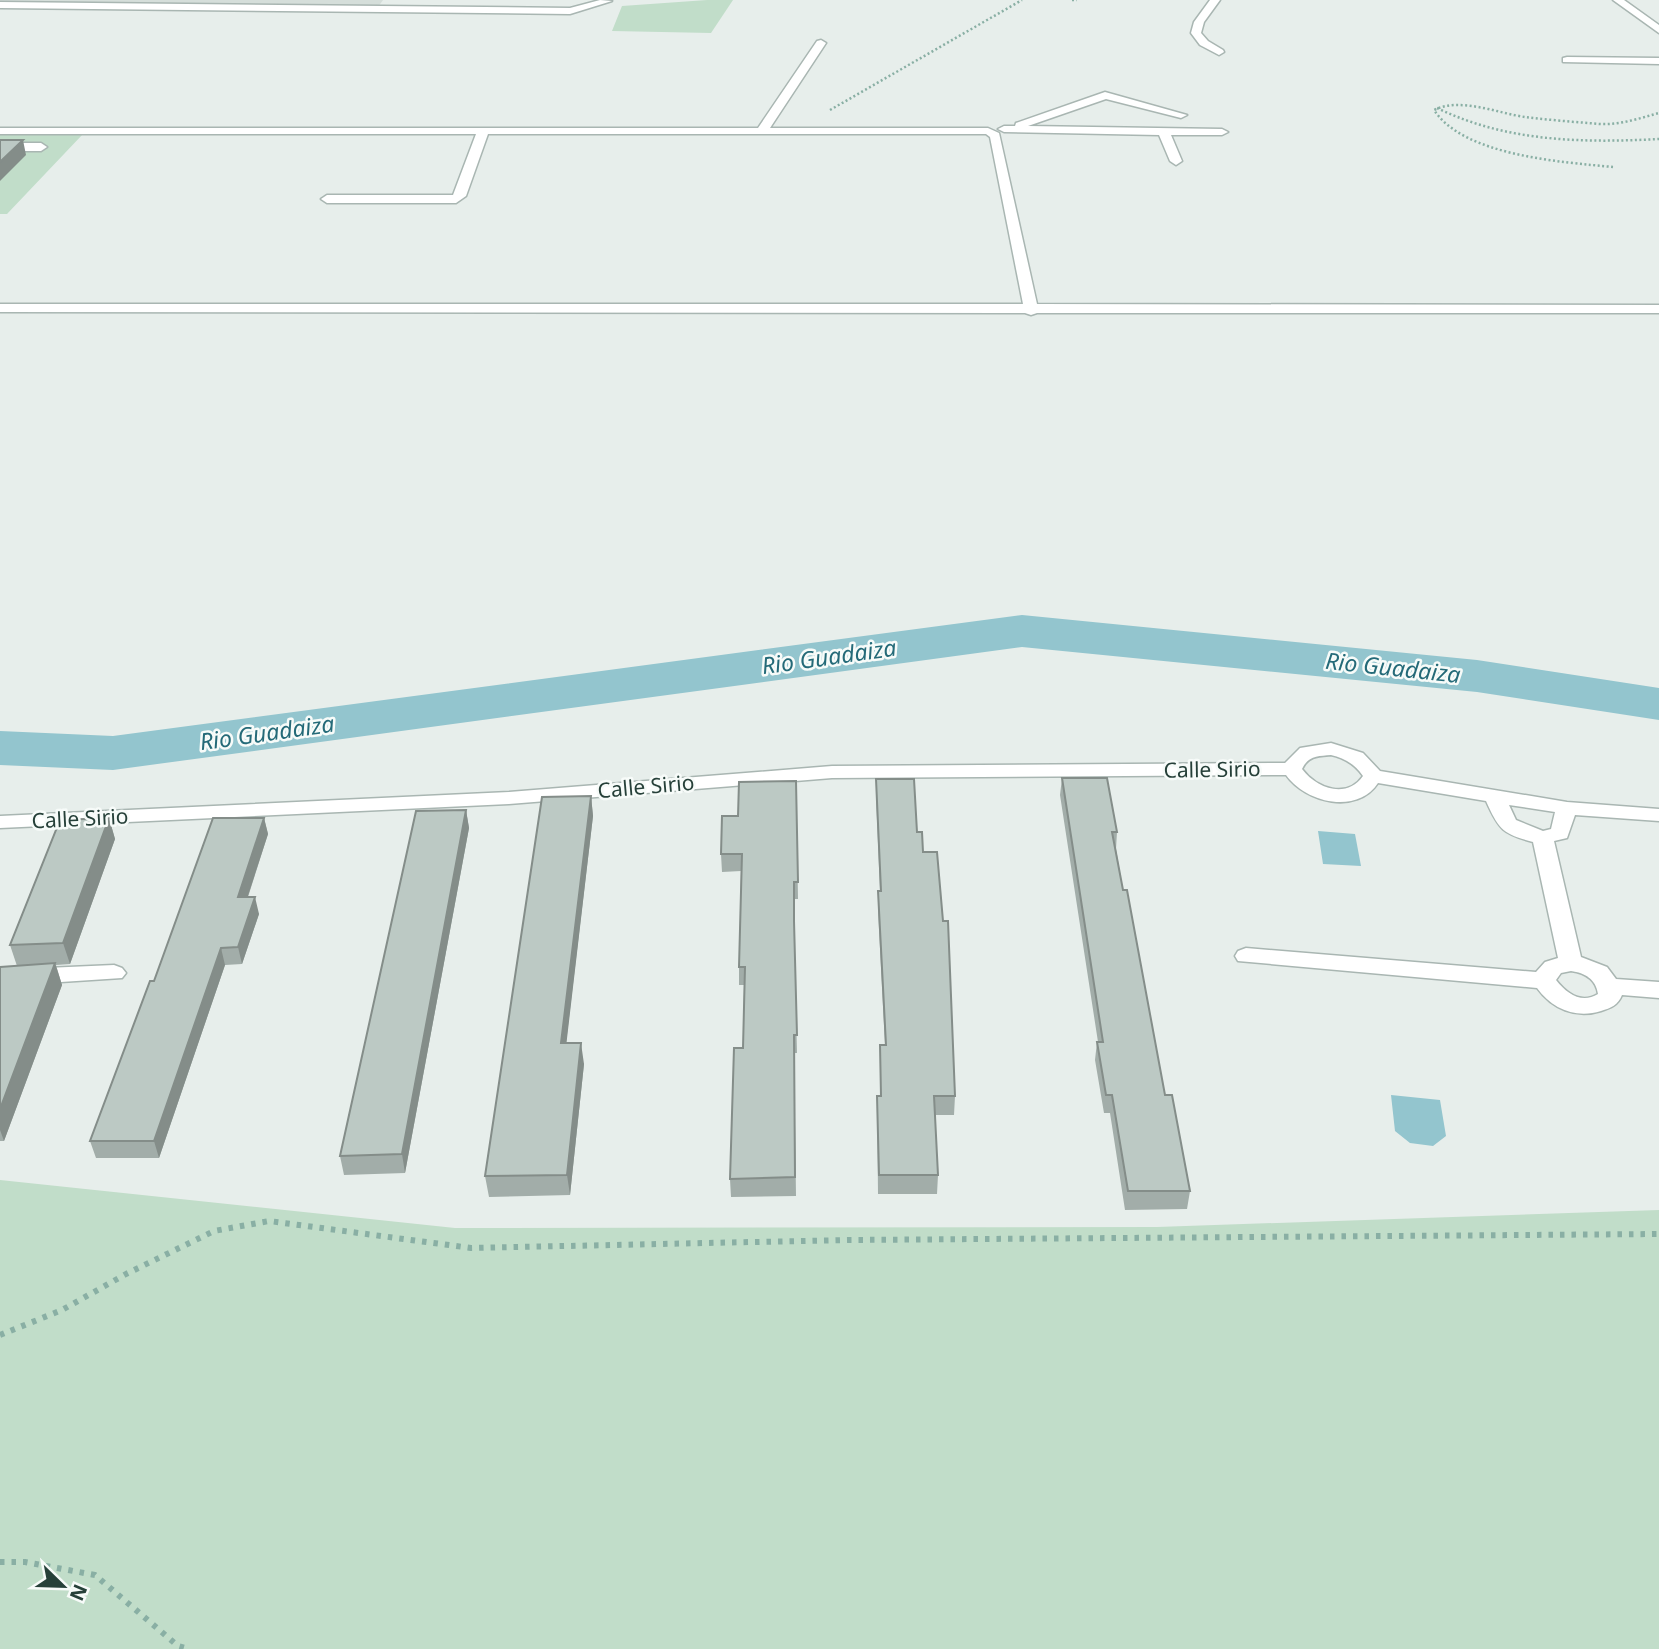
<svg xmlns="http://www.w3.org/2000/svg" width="1659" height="1649" viewBox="0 0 1659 1649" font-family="'Noto Sans',sans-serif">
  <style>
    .built { fill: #d5deda }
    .green { fill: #c1ddc9 }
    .water { fill: #93c5ce }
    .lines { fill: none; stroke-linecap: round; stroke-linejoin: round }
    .river { fill: #93c5ce; fill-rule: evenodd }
    .minor-casing { stroke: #a9b6b2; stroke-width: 3 }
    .path-far1 { stroke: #89afa4; stroke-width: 2.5; stroke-dasharray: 2 2.5; stroke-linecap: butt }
    .path { stroke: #89afa4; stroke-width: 6; stroke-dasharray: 4.5 7; stroke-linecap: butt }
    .minor { fill: #fff; fill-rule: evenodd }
    .wall { fill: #a2ada9 }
    .shaded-wall { fill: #848d89 }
    .building { fill: #bcc9c4; stroke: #848d89; stroke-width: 2 }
    .labels { text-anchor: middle; stroke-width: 5; stroke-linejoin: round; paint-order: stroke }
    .street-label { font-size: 21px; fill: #264039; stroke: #f7fbf9 }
    .water-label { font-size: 23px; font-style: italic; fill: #246a78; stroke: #f7fbf9 }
  </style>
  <rect width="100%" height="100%" fill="#e7eeeb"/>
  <!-- built -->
  <path class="built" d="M0,0H383L378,7L0,5Z"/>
  <!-- green -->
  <path class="green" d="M707,0H733L711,33L612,31L622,6Z
    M0,134H83L7,214H0Z
    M0,1180L455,1228L1157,1227L1659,1210V1649H0Z"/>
  <!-- water -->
  <path class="water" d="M1318,831L1355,834L1361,866L1323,864Z
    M1391,1095L1440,1100L1446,1136L1433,1146L1410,1143L1395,1131Z"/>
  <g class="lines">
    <!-- river -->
    <path class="river" d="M1022,615L1477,660L1659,688V720L1477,692L1022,647L113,770L0,765V731L113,736Z"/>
    <defs>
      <path id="minor" d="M600,0L612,1L570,14L0,8V2L570,8Z
        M1210,0H1220L1204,22L1201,33L1208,41L1223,50L1224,52L1219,55L1200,45L1191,33L1194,22Z
        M1613,0H1624L1659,25V33Z
        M821,40L826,43L770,128H988L999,133L1037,304L1659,305V313H1037L1031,315L1025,313L0,312V304H1023L990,137L986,134H488L466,196L456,203H327L321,199L327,195H453L476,134H0V128H758L817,41Z
        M1567,57L1659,58V64L1563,62V58Z
        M1105,92L1187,115L1181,118L1106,99L1028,126L1222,129L1228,132L1222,135H1171L1182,161L1176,165L1170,161L1159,135L1004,132L998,129L1004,126H1015L1016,123Z
        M0,143H41L47,147L41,151H0Z
        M1331,743L1363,753L1380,771L1567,802L1659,809V821L1575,815L1567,838L1554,841L1581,957L1607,967L1616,979L1659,982V998L1622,995C1618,1005 1611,1008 1601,1011C1576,1019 1552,1009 1537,988L1238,961L1235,956L1238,951L1246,948L1536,972L1545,962L1558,958L1533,842C1503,834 1499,830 1486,801L1378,783C1357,815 1306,803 1286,775L832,778L509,804L0,828V816L509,792L832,766L1285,763L1300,748ZM1331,755C1344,758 1355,764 1363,776C1347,799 1317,789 1302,769C1308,756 1318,756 1331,755ZM1509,805L1555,812L1551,829L1543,831L1516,820ZM1571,971C1585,973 1596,979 1598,994C1582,1004 1567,994 1556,980L1561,973Z
        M114,965L122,968L126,973L122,978L0,986V970Z"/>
    </defs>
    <!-- minor casing -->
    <use href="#minor" class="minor-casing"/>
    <!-- path-far1 -->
    <path class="path-far1" d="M1072,0H1077
      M1437,108C1507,142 1583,143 1659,139
      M830,110L1022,0
      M1613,167C1562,162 1464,156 1434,110C1460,97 1497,113 1525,117C1549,120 1575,122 1600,124C1621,125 1640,118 1659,113"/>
    <!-- path -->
    <path class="path" d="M0,1335L62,1310L126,1274L214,1231L269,1221L471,1248L848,1240L1659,1234
      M0,1562H25L95,1575L178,1646L188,1649"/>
    <!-- minor -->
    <use href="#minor" class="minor"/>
  </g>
  <!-- wall -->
  <path class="wall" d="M1062,778L1117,832L1116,849L1123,890L1165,1095L1190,1191L1187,1209L1125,1210L1110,1113H1104L1095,1060L1097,1042H1098L1060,795Z
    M876,779L917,832L923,852L955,1096L954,1115H935L938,1175L937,1194H878L877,1096H880V1045H885L878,910V891H880L876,797Z
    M796,781L798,899H795L794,933L797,1053H794L796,1196L731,1197L730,1179L743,1048L744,985H739V967L741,871L722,872L721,854L738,816Z
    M591,796L593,816L566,1043L584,1064L570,1195L489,1197L485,1176Z
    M466,810L469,828L405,1173L344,1175L340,1156Z
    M109,818L115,839L70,964L56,965L62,985L4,1141H0V967L17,966L10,945Z
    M264,818L268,834L248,897L259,914L242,964L225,965L159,1158H96L90,1141L154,981Z"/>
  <!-- shaded-wall -->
  <path class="shaded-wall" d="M23,140L26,155L0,181V162Z
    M591,796L593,816L564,1064L561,1043Z
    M466,810L469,828L405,1173L402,1154Z
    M109,818L115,839L70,964L63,943Z
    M264,818L268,834L242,914L238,897Z
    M255,897L259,914L242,964L238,947Z
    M221,948L225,965L159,1158L154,1141Z
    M55,963L62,985L4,1141L0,1130V1109Z
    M581,1043L584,1064L570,1195L567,1175Z"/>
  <!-- building -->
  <path class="building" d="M0,140H23L0,162Z
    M1062,778H1107L1117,832H1112L1123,890H1127L1165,1095H1172L1190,1191H1128L1112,1095H1106L1097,1042H1103Z
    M876,779H914L917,832H922L923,852H937L943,921H948L955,1096H934L938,1175H879L877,1096H881L880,1045H886L878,891H881Z
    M796,781L798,882H794V921L797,1035H794L795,1177L730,1179L734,1048H743L745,967H739L742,854H721L722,816H738L739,782Z
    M591,796L561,1043H581L567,1175L485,1176L542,797Z
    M466,810L402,1154L340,1156L416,811Z
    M109,818L63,943L10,945L60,820Z
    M213,818H264L238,897H255L238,947L221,948L154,1141H90L150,981H154Z
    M55,963L0,1109V967Z"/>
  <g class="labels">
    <!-- street labels -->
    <g class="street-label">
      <text transform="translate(1212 770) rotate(-1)" y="7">Calle Sirio</text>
      <text transform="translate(646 787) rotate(-5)" y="7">Calle Sirio</text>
      <text transform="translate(80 819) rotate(-3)" y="7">Calle Sirio</text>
    </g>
    <!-- water labels -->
    <g class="water-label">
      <text transform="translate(829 657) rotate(-8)" y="8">Rio Guadaiza</text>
      <text transform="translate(1393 668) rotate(6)" y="8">Rio Guadaiza</text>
      <text transform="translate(267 733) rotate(-8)" y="8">Rio Guadaiza</text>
    </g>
  </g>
  <!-- north arrow -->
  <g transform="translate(63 1586) rotate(113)" stroke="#f7fbf9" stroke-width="5" paint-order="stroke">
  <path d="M0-5L12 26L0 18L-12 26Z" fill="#264039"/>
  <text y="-10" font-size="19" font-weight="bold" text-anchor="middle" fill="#264039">N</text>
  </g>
</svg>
